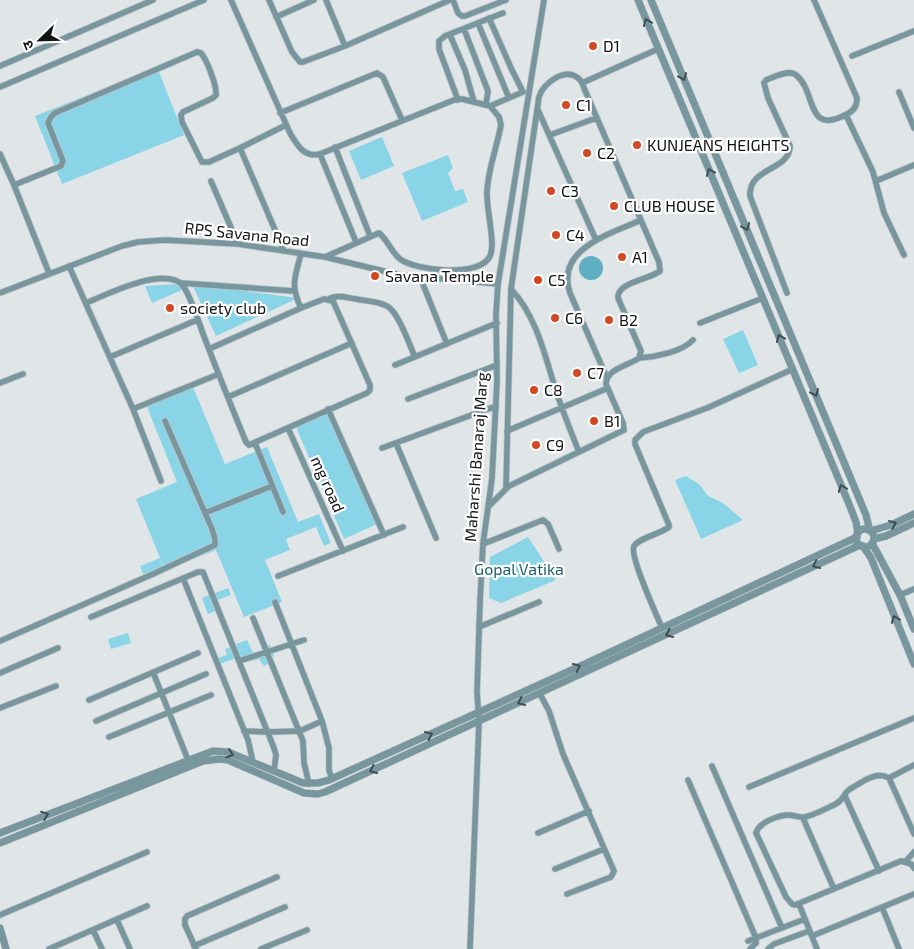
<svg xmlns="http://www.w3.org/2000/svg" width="914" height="949" viewBox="0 0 914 949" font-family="'Exo 2','Noto Sans Devanagari',sans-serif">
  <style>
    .green { fill: #89d4e7 }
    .water { fill: #60aec2 }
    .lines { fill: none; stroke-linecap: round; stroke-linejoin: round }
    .minor-casing { stroke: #bfc4c6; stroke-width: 7 }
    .tertiary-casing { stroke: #bfc4c6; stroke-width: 8 }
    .minor { stroke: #77969e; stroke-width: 5.5 }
    .tertiary { stroke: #77969e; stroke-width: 7 }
    .oneway { stroke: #3f4e52 }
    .poi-dot { fill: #d14823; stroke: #fff; stroke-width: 2 }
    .labels { text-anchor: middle; stroke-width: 4.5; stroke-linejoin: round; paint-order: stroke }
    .poi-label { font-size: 16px; fill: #111314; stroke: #fff; text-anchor: start }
    .street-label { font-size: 16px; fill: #111314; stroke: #fff }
    .park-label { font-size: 16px; fill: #1f5f6d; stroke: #fff }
  </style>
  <rect width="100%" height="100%" fill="#e0e6e8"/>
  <!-- green -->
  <path class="green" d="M157,67L184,135L62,184L35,116Z
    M382,137L394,166L361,180L349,151Z
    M448,155L453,168L448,173L455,191L463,189L468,202L422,221L402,173Z
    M180,284L182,290L152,303L145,286Z
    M192,284L298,298L216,336Z
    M743,330L758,365L739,373L723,339Z
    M193,387L225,464L267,447L298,522L319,514L331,543L324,546L316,527L286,539L290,550L265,560L282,602L244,617L216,550L165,570L136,499L177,482L147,407Z
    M328,413L377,524L344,539L296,427Z
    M686,476L699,484L708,496L723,503L743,520L701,539L675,480Z
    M528,537L556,580L501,603L489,598L490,557Z
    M160,558L163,567L143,574L140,566Z
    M228,588L231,595L218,600L215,593Z
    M213,593L220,609L208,614L202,598Z
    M128,633L131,643L111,649L108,639Z
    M247,640L255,657L268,655L265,646L270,645L274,656L270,663L264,666L259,659L243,663L236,644Z
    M235,646L239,657L217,665L215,659L227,655L225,649Z"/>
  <!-- water -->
  <path class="water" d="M579 268a12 12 0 1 1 24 0a12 12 0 1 1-24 0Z"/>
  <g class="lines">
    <defs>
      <path id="minor" d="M231,0L290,133C297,145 304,158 320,154L454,100L462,99L490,106L523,92L511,68L489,18
        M269,0L292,52L300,62H303L345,46L450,0
        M326,0L345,46
        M453,0L458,13L462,16H465L506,0
        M276,17L314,0
        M478,23L509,98
        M464,29L488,91L486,105
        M450,35L465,70L474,102
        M852,56L914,31
        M0,66L153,0
        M582,83L658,49
        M0,87L204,0
        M899,92L914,128
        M458,100L439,49V41L445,36L503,13
        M538,110L596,240
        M280,113L377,73L383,77L402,120
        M846,115L873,172L884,213L904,255
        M550,135L596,118
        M335,147L370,236
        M0,154L14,185L49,273
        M320,154L356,242
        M211,181L238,244
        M876,181L914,165
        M14,185L61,166L63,161L48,123L51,117L55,113L197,52L201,53C207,60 217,86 216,95L213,98L183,112L181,115L182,122L202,162H209L240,148
        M284,251L240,148L286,125
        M325,257L379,233C388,240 391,252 400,259C416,271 480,278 490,256C496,243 486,209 487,192C488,169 497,147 501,125L499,117L490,106
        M69,266L133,409L161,481
        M420,277L447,344
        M181,283L294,291
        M511,289C537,317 545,356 556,391C563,412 571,432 579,452
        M0,293L122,246L138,242L165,240L238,244L325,257L400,275L498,284
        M787,293L750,196C749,166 789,172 790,146L768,98L764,83L766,80C774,77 789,69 796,75C817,91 805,137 847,114C854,111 857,106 857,98L814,0
        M329,299C337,294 347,298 356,299C366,301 378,301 387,306C399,313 409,344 415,357
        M86,303C108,294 153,271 177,281C180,282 181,283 183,286C192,298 199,324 205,339C218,373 232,408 246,442L249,445L367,393L370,390V385L333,301L324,299L301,308L209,349
        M301,308C290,285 295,277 301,254
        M700,323L763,298
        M110,357L197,320
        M639,358C655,357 682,352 693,340
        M395,365L497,323
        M607,378L570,293C555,249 610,234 641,220
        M0,383L23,374
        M228,397L352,343
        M408,399L497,365
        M133,409L219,374
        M328,409L384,535
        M288,428L343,551
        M507,431L608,388
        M255,443L283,512
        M396,443L436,538
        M382,448L496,406
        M489,506L509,486L624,430L623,423L606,384C606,369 628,366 639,358L641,351L618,298C617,282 649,280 660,271L659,262L584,88C583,85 581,80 578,78C564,67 543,84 539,97L511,289L506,488
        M205,513L272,486
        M483,544L543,520L548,524L559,549
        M278,576L403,527
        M183,578L248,740L253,762
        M900,595L914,589
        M275,602L322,721L329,748V770L332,779
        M91,617L198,572H203L274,748L276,755L274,771
        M253,618L303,741L304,763L309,784
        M479,627L539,602
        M662,628C657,616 629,555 634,546C639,538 660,534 669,527V525L635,444V440L643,432L707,408L793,369
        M0,641L153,574L215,545V539L212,529L165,421
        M239,661L304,640
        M153,672L188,760
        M0,673L58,648
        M540,694L549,711L563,754L614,871L611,877L567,894
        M89,700L198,653
        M0,708L56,686
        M96,721L206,674
        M244,731L268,732L300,731L322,721
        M109,737L211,695
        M712,766L782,928
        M889,778L914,765
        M688,780L756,938V943L750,949
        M749,787L914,718
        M845,796L879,871
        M803,818L834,889
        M538,833L589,811
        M914,834L889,778C876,770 861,783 850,789C842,794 846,799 834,805C825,809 814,815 805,817C800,818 794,815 789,815C779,815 759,822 756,833L786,897L792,904L795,905L901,861L911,864L914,868
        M906,861L914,852
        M555,869L604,849
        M799,904L817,949
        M882,907L899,949
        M0,915L147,852
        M117,920L130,949
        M93,930L102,949
        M812,936L914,894
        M748,941L805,919
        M194,946L285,907
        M49,949L147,906
        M196,949L185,925V919L187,916L277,877
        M261,949L307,930
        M470,949L479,722L477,692L480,602L483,544L492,478L497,381L496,314L498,284L544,0
        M768,949L774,944L809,931"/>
      <path id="tertiary" d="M638,0L849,504L856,522L858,533
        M651,0L866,515L870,531L891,525L914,514
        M856 538a9 9 0 1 1 18 0a9 9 0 1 1-18 0Z
        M874,539L886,536L914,523
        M872,543L900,595L914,629
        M863,546L871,558L914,664
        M0,833L213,751L228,752L303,783H318L329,780L585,664L857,537
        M0,843L203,761L219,759L228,760L304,793L318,794L325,792L860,545
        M0,928L6,949"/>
    </defs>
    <!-- minor casing -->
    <use href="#minor" class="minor-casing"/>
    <!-- tertiary casing -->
    <use href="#tertiary" class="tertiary-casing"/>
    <!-- minor -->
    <use href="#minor" class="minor"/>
    <!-- tertiary -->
    <use href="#tertiary" class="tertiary"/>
  </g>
  <!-- one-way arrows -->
  <defs><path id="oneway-chevron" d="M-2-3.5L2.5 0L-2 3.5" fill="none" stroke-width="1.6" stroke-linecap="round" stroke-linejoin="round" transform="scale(1.25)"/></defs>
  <g class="oneway">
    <use href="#oneway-chevron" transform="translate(647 22) rotate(-112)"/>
    <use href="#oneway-chevron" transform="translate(683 77) rotate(67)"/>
    <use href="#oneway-chevron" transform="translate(710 172) rotate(-113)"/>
    <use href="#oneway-chevron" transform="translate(746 227) rotate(67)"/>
    <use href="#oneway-chevron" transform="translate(780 338) rotate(-113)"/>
    <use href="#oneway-chevron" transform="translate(815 393) rotate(67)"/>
    <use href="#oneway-chevron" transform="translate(842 488) rotate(-112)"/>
    <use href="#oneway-chevron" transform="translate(893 524) rotate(-23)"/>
    <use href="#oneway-chevron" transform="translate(816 565) rotate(155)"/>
    <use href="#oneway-chevron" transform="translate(895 619) rotate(-112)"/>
    <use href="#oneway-chevron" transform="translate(669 634) rotate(155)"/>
    <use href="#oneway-chevron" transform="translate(577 667) rotate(-25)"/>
    <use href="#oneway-chevron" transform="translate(521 702) rotate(155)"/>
    <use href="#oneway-chevron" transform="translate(429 735) rotate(-24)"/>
    <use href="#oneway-chevron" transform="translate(230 754) rotate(19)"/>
    <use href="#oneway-chevron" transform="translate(373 770) rotate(156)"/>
    <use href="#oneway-chevron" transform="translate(45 815) rotate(-21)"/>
  </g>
  <!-- markers -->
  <g class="poi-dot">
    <circle cx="593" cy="46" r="5"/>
    <circle cx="566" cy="105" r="5"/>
    <circle cx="637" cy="145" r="5"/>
    <circle cx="587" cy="153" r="5"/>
    <circle cx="551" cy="191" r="5"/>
    <circle cx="614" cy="206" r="5"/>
    <circle cx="556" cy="235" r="5"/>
    <circle cx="622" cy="257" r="5"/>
    <circle cx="375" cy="276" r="5"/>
    <circle cx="538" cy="280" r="5"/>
    <circle cx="170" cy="308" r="5"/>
    <circle cx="555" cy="318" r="5"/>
    <circle cx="609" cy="320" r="5"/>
    <circle cx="577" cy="373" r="5"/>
    <circle cx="534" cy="390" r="5"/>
    <circle cx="594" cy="421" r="5"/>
    <circle cx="536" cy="445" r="5"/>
  </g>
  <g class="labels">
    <!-- poi labels -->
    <g class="poi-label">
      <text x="603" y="52">D1</text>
      <text x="576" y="111">C1</text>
      <text x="647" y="151">KUNJEANS HEIGHTS</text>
      <text x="597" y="159">C2</text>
      <text x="561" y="197">C3</text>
      <text x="624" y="212">CLUB HOUSE</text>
      <text x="566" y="241">C4</text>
      <text x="632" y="263">A1</text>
      <text x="385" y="282">Savana Temple</text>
      <text x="548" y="286">C5</text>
      <text x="180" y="314">society club</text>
      <text x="565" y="324">C6</text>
      <text x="619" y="326">B2</text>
      <text x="587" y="379">C7</text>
      <text x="544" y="396">C8</text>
      <text x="604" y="427">B1</text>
      <text x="546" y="451">C9</text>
    </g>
    <!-- street labels -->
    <g class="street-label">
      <text transform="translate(247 234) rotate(6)" y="6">RPS Savana Road</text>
      <text transform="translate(476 457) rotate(-86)" y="6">Maharshi Banaraj Marg</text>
      <text transform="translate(328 484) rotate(66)" y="6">mg road</text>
    </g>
    <!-- park labels -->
    <g class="park-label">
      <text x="519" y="575">Gopal Vatika</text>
    </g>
  </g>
  <!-- north arrow -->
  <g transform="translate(40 40) rotate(247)" stroke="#ffffff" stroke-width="4" paint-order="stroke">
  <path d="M0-4L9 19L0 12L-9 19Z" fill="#111314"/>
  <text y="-8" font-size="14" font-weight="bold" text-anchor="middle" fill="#111314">उ</text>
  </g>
</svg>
